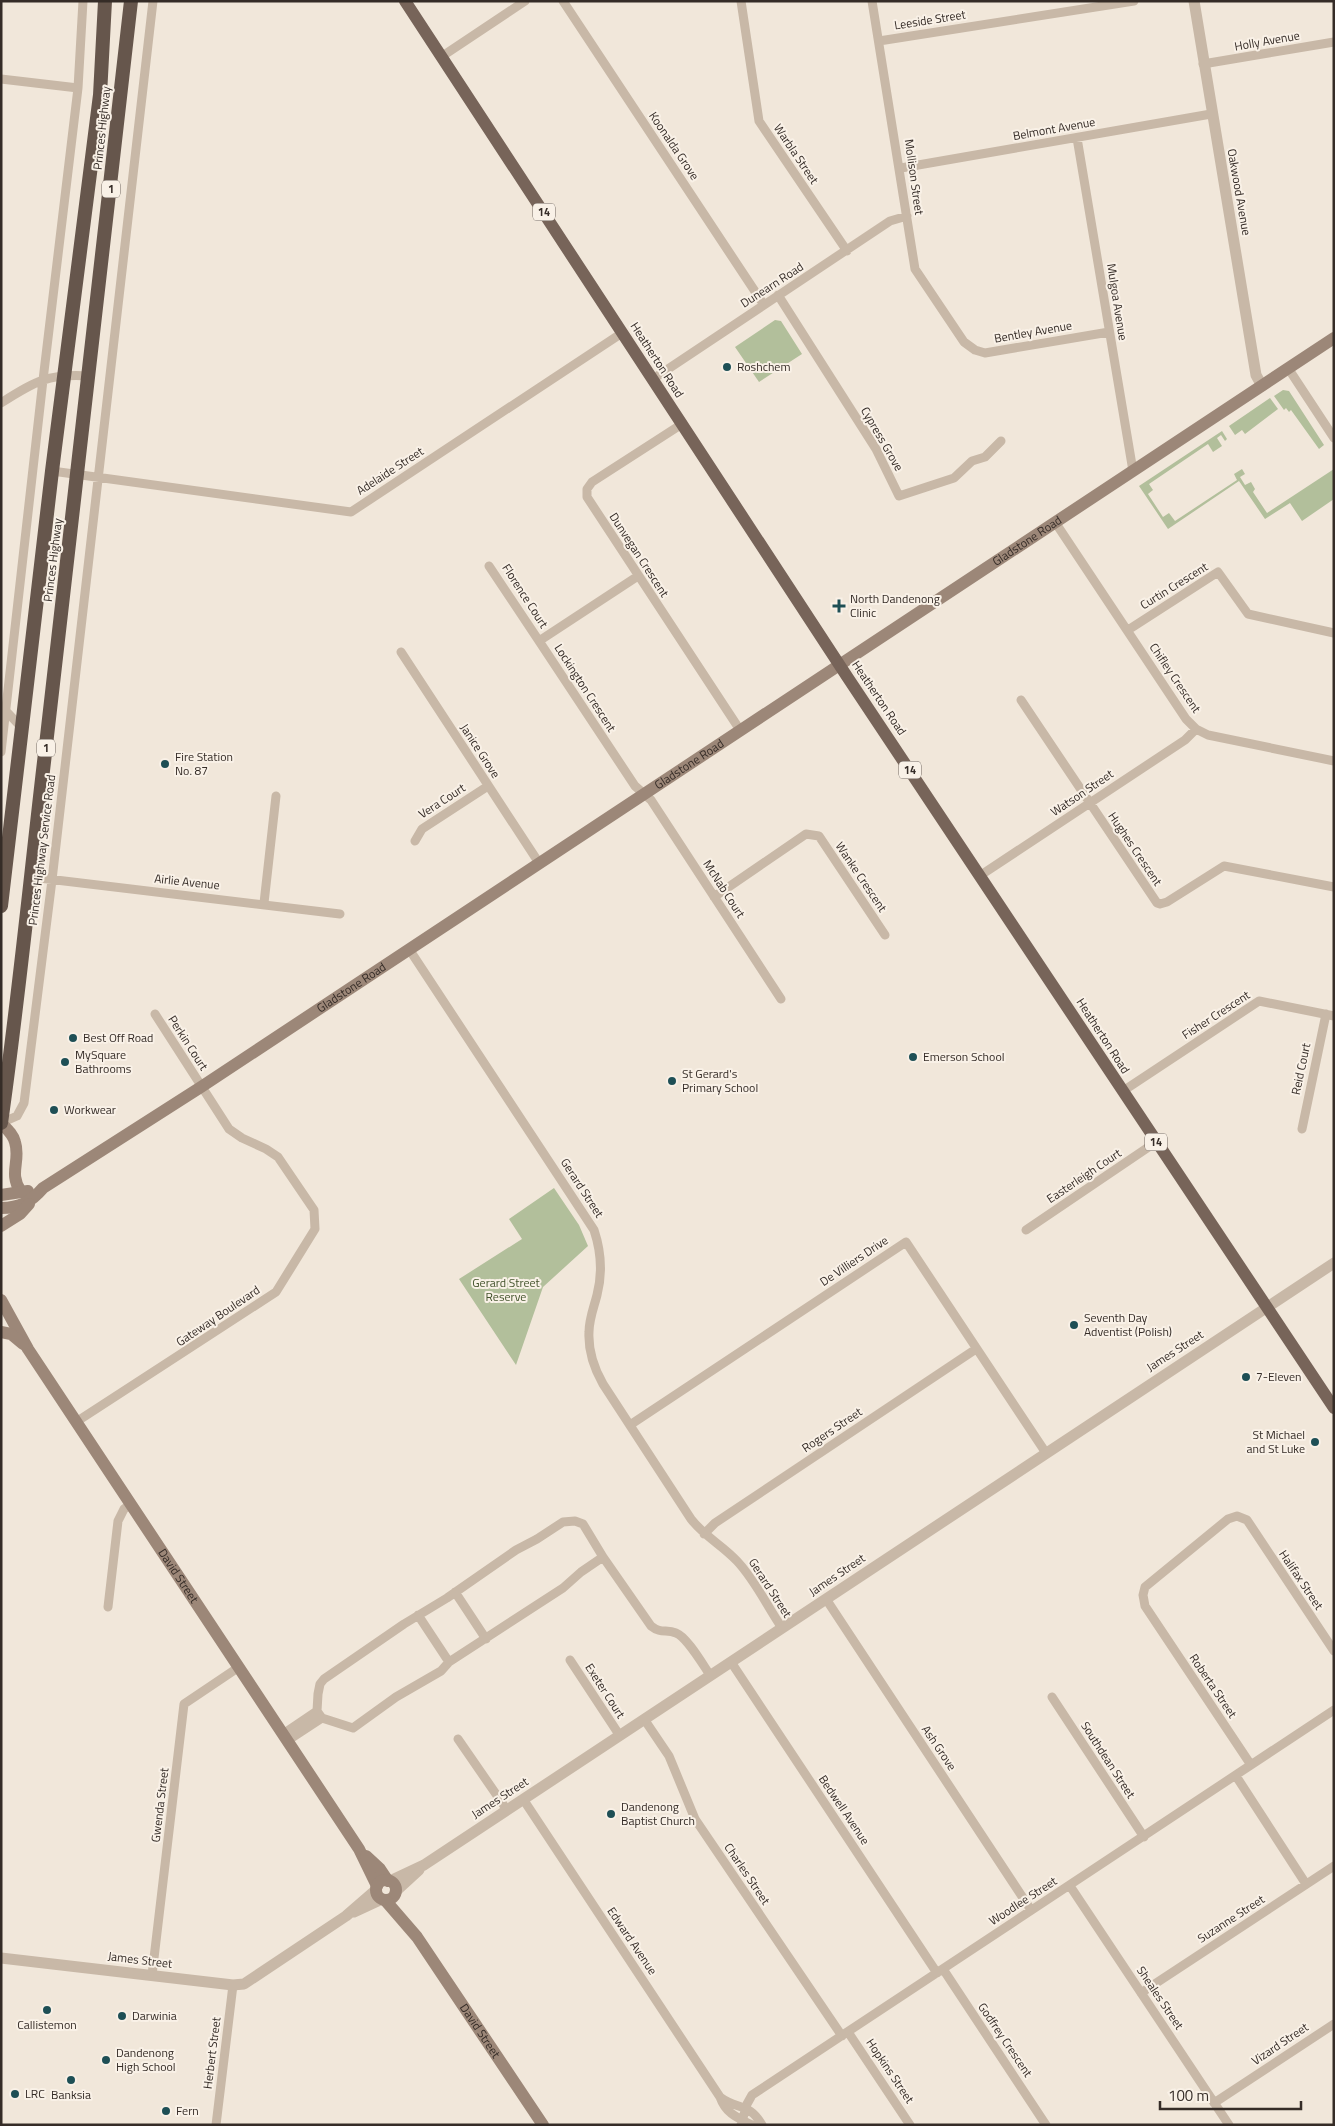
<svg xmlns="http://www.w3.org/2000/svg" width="1335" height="2126" viewBox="0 0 1335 2126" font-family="'Titillium Web',sans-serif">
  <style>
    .green { fill: #b2bf9b }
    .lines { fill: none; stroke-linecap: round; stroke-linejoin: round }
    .minor { stroke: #c8b8a7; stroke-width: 9 }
    .tertiary { stroke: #c8b8a7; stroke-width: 11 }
    .secondary { stroke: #9c8778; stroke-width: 12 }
    .primary { stroke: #776459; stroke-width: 12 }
    .trunk { stroke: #66564c; stroke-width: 14 }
    .poi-dot { fill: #1e4f55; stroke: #f9f1e7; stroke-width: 2 }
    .labels { text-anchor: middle; stroke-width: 4; stroke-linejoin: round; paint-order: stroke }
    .shield { fill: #f9f1e7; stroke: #706761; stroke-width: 1 }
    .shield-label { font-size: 11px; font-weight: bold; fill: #352c27 }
    .street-label { font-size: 12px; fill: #352c27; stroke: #f9f1e7 }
    .poi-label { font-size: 12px; fill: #352c27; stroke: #f9f1e7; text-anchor: start }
    .park-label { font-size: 12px; fill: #43532c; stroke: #f9f1e7 }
  </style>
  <rect width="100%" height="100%" fill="#f1e7da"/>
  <!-- green -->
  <path class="green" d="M775,320L781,321L802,354L759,382L735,347Z
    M1283,390L1289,391L1324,445L1319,449L1291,410L1289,412L1286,408L1284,410L1274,396Z
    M1270,398L1278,409L1245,434L1242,430L1235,435L1229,426Z
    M1222,431L1227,439L1225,441L1221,435L1217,438L1222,446L1213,452L1208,444L1149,484L1153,490L1148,494L1163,517L1169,513L1175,521L1237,480L1234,474L1242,469L1245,474L1240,477L1245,485L1251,482L1255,489L1253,492L1267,513L1334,469V499L1302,521L1290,503L1265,519L1239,481L1168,529L1139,486Z
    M554,1188L579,1225L588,1246L543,1287L516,1365L459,1279L522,1239L509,1219Z"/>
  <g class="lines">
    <!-- minor -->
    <path class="minor" d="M563,1L764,305
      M741,1L759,121L847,251
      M872,1L915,269L964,342L975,350L985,353L1109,332
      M879,41L1134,1
      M441,57L525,1
      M1203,64L1334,42
      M1,79L78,88
      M1077,138L1133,471
      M901,168L1211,114
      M778,295L876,449L899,496L954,478L972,461L985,457L1001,441
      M1288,368L1334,438
      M653,379L890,221L907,216
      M1,403C35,381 49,373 90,376
      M682,424L592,482L587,489V497L740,730
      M52,471L351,512L622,333
      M1055,522L1186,719L1196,729L1208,735L1334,761
      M489,566L539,641
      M638,576L539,641L635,786L651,800L781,999
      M1128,630L1218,572L1248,614L1334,633
      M401,652L539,863
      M1021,700L1157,903L1160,904L1167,902L1224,866L1334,887
      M6,711L22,728
      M1,752L43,380L78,88L83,1
      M415,841L422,829L488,786
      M981,875L1185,740L1196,729
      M31,877L340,914
      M714,897L806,834L819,836L885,935
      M264,903L276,796
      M409,949L594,1230C601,1251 603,1272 597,1295C594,1307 589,1319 589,1332C588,1351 594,1368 603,1384L691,1519C704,1536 722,1545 737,1561C755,1580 767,1606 782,1628
      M1123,1091L1259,1001L1334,1016
      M1,1123L17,1116L24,1103L52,880L153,1
      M1302,1129L1326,1014
      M1026,1230L1156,1142
      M76,1422L276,1292L315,1229L314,1210L278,1157L266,1149L242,1138L229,1129L155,1014
      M630,1425L906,1242L1046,1453
      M704,1534L715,1523L976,1349
      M603,1557L581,1572L563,1588L449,1662L441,1671L396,1697L353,1728L322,1718L317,1711L318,1694L320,1684L324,1679L404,1624L447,1598L516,1550L537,1539L563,1522L575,1521L583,1524L603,1557L651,1626C661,1634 666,1629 676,1633C687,1637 703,1665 710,1675
      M455,1592L486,1639
      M826,1599L1031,1910
      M108,1607L118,1521L124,1509L131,1504
      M418,1615L449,1662
      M570,1660L620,1736
      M731,1662L937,1973
      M1052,1697L1144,1837
      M644,1719L669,1756L695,1819L842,2036
      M283,1734L317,1711
      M458,1739L507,1810
      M287,1741L322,1718
      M1251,1765L1145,1606L1143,1595L1145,1587L1228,1519L1237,1516L1247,1520L1253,1529L1334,1651
      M1236,1776L1306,1884
      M523,1799L720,2097C726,2114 738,2118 752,2125
      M1070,1886L1229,2125
      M943,1969L1046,2125
      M152,1975L184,1704L239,1667
      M1141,1993L1334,1866
      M848,2032L910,2125
      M720,2097C737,2110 749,2102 762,2125
      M1214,2103L1334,2024
      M216,2125L233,1985
      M741,2125L747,2104L752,2095L1334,1710"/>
    <!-- tertiary -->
    <path class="tertiary" d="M1194,1L1256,375L1262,386
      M390,1881L424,1865L1334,1263
      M395,1892L419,1870
      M354,1912L382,1899
      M1,1958L233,1985L244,1984L346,1916L376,1890"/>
    <!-- secondary -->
    <g class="secondary">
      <path d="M1,1123C7,1129 13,1134 15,1142C21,1161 8,1173 21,1192"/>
      <path d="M1,1195L28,1191"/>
      <path id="s1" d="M1,1208C20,1208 31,1202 43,1188L201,1087L1334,338"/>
      <path d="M1,1226L20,1214L29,1204"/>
      <path id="s2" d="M1,1300L28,1349L359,1849L377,1886"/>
      <path d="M1,1332L11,1334L23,1344"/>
      <path d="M366,1856L380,1869L388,1881"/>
      <circle cx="386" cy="1890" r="10"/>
      <path id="s3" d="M385,1900L417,1937L543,2125"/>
    </g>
    <!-- primary -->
    <path class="primary" d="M405,1L848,678L1334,1408"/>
    <!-- trunk -->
    <path class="trunk" d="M1,906L52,471L100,95L105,1
      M1,1123C19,997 31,871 46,745C75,497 104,249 131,1"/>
  </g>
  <!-- markers -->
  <g class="poi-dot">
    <circle cx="727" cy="367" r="5"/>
    <path d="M836.5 598.5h5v5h5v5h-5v5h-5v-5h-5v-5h5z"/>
    <circle cx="165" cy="764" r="5"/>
    <circle cx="73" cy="1038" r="5"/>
    <circle cx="913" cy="1057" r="5"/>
    <circle cx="65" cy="1062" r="5"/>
    <circle cx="672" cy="1081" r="5"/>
    <circle cx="54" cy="1110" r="5"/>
    <circle cx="1074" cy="1325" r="5"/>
    <circle cx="1246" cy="1377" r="5"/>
    <circle cx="1315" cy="1442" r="5"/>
    <circle cx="611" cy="1814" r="5"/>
    <circle cx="47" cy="2010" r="5"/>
    <circle cx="122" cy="2016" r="5"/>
    <circle cx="106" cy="2060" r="5"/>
    <circle cx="71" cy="2080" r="5"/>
    <circle cx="15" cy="2094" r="5"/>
    <circle cx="166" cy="2111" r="5"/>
  </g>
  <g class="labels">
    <!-- shield labels -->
    <g class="shield">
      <rect x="102" y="180.5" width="18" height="17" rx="4"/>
      <rect x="533" y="203.5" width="22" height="17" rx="4"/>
      <rect x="37" y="739.5" width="18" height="17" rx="4"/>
      <rect x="899" y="761.5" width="22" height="17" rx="4"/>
      <rect x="1145" y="1133.5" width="22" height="17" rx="4"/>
    </g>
    <g class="shield-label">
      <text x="111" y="193">1</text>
      <text x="544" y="216">14</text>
      <text x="46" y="752">1</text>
      <text x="910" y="774">14</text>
      <text x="1156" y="1146">14</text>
    </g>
    <!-- street labels -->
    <g class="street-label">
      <text transform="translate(930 20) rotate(-9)" y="4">Leeside Street</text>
      <text transform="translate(1267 41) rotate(-10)" y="4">Holly Avenue</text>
      <text transform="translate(102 128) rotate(-84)" y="4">Princes Highway</text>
      <text transform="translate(1054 129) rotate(-10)" y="4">Belmont Avenue</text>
      <text transform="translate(674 146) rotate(56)" y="4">Koonalda Grove</text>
      <text transform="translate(796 154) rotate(56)" y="4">Warbla Street</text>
      <text transform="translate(914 177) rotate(82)" y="4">Mollison Street</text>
      <text transform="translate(1239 192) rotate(80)" y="4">Oakwood Avenue</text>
      <text transform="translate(772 285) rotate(-33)" y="4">Dunearn Road</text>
      <text transform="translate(1117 302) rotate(81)" y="4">Mulgoa Avenue</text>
      <text transform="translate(1033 332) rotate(-10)" y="4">Bentley Avenue</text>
      <text transform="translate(657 360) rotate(57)" y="4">Heatherton Road</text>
      <text transform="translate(882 439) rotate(60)" y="4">Cypress Grove</text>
      <text transform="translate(390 471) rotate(-33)" y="4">Adelaide Street</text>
      <text dy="4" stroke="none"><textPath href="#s1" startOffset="1226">Gladstone Road</textPath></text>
      <text transform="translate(639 555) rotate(57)" y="4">Dunvegan Crescent</text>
      <text transform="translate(53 560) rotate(-83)" y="4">Princes Highway</text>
      <text transform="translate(1174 586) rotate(-32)" y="4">Curtin Crescent</text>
      <text transform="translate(525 596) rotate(57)" y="4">Florence Court</text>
      <text transform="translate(1175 678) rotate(56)" y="4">Chifley Crescent</text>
      <text transform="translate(585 688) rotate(57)" y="4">Lockington Crescent</text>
      <text transform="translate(879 698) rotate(56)" y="4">Heatherton Road</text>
      <text transform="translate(480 751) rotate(57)" y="4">Janice Grove</text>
      <text dy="4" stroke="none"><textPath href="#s1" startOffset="821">Gladstone Road</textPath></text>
      <text transform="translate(1082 793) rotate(-34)" y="4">Watson Street</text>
      <text transform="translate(442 801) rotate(-33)" y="4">Vera Court</text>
      <text transform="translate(1135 849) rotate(56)" y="4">Hughes Crescent</text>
      <text transform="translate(42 850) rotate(-83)" y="4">Princes Highway Service Road</text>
      <text transform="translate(861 877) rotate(56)" y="4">Wanke Crescent</text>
      <text transform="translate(187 882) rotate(6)" y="4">Airlie Avenue</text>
      <text transform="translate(724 889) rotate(57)" y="4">McNab Court</text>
      <text dy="4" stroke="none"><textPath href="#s1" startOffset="416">Gladstone Road</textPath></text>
      <text transform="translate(1216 1015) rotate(-33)" y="4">Fisher Crescent</text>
      <text transform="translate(1103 1036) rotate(57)" y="4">Heatherton Road</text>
      <text transform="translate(188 1043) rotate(57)" y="4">Perkin Court</text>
      <text transform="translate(1301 1069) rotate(-78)" y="4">Reid Court</text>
      <text transform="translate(1084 1176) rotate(-34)" y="4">Easterleigh Court</text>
      <text transform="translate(582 1188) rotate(57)" y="4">Gerard Street</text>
      <text transform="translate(854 1261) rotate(-34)" y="4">De Villiers Drive</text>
      <text transform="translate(218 1316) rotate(-34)" y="4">Gateway Boulevard</text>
      <text transform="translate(1175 1351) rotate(-33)" y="4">James Street</text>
      <text transform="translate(832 1430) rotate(-34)" y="4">Rogers Street</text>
      <text transform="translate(837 1575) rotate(-34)" y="4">James Street</text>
      <text dy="4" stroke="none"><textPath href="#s2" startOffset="328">David Street</textPath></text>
      <text transform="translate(1301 1580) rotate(56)" y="4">Halifax Street</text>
      <text transform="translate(770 1588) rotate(57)" y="4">Gerard Street</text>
      <text transform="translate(1213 1686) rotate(56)" y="4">Roberta Street</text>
      <text transform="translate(605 1691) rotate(57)" y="4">Exeter Court</text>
      <text transform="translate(939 1748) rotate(56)" y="4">Ash Grove</text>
      <text transform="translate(1108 1760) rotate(57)" y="4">Southdean Street</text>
      <text transform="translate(500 1798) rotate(-33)" y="4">James Street</text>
      <text transform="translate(160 1805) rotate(-83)" y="4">Gwenda Street</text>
      <text transform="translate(844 1810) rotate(56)" y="4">Bedwell Avenue</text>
      <text transform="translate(747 1874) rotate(56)" y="4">Charles Street</text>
      <text transform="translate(1023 1901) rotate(-33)" y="4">Woodlee Street</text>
      <text transform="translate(1231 1919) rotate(-33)" y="4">Suzanne Street</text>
      <text transform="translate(632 1941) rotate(56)" y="4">Edward Avenue</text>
      <text transform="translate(140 1960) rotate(7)" y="4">James Street</text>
      <text transform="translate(1160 1998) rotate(56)" y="4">Sheales Street</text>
      <text dy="4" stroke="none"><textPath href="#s3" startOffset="162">David Street</textPath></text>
      <text transform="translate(1005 2040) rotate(56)" y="4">Godfrey Crescent</text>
      <text transform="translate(1280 2044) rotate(-34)" y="4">Vizard Street</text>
      <text transform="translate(212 2053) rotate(-83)" y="4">Herbert Street</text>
      <text transform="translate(890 2071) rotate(56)" y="4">Hopkins Street</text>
    </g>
    <!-- poi labels -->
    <g class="poi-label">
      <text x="737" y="371">Roshchem</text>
      <text x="850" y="603">North Dandenong<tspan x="850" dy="14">Clinic</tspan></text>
      <text x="175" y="761">Fire Station<tspan x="175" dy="14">No. 87</tspan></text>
      <text x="83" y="1042">Best Off Road</text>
      <text x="75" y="1059">MySquare<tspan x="75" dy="14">Bathrooms</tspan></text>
      <text x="923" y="1061">Emerson School</text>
      <text x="682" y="1078">St Gerard's<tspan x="682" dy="14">Primary School</tspan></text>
      <text x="64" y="1114">Workwear</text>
      <text x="1084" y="1322">Seventh Day<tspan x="1084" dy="14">Adventist (Polish)</tspan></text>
      <text x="1256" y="1381">7-Eleven</text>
      <text x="1305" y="1439" text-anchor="end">St Michael<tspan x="1305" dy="14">and St Luke</tspan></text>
      <text x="621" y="1811">Dandenong<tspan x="621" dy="14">Baptist Church</tspan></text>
      <text x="132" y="2020">Darwinia</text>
      <text x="47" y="2029" text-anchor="middle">Callistemon</text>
      <text x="116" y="2057">Dandenong<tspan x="116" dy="14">High School</tspan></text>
      <text x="25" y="2098">LRC</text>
      <text x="71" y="2099" text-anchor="middle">Banksia</text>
      <text x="176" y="2115">Fern</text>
    </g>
    <!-- park labels -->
    <g class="park-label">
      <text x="506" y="1287">Gerard Street<tspan x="506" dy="14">Reserve</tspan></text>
    </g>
  </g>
  <!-- border -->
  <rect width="1335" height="2126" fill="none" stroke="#352c27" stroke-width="5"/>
  <!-- scale -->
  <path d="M1160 2101v8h141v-8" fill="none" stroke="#352c27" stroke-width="2.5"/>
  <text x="1168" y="2101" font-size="15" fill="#352c27" stroke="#f9f1e7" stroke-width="4" paint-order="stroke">100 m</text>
</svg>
